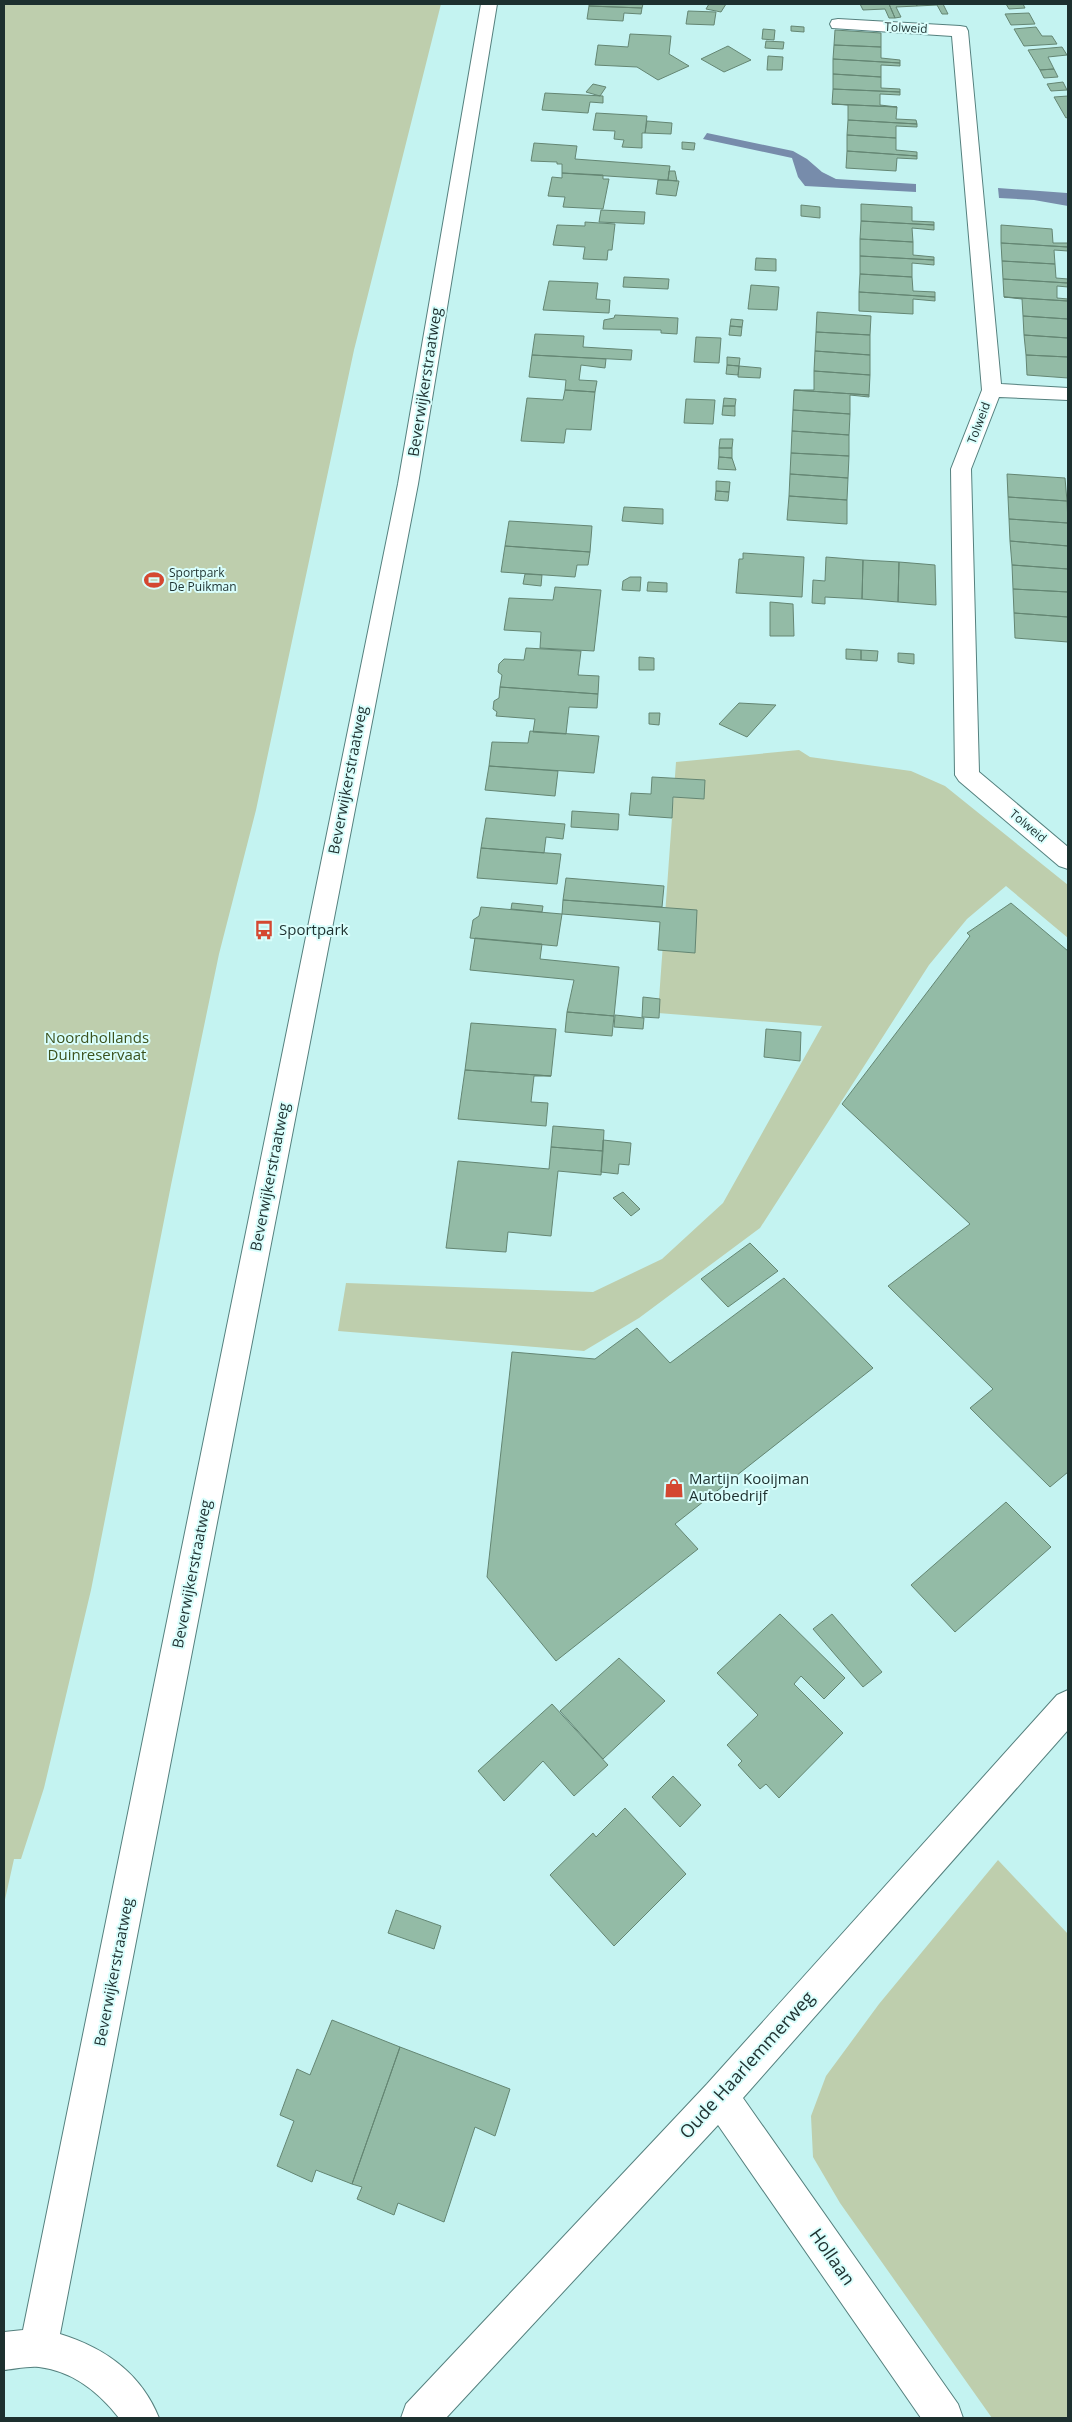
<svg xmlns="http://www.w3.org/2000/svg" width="1072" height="2422" viewBox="0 0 1072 2422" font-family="'Open Sans',sans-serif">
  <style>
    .green { fill: #becead }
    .water { fill: #778cab }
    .building { fill: #93bba6; stroke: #648673 }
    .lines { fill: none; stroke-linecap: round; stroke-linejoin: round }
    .minor-casing { stroke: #55807e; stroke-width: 2 }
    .secondary-casing { stroke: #55807e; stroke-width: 2 }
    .minor { fill: #fff; fill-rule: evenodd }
    .secondary { fill: #fff; fill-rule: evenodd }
    .labels { text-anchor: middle; stroke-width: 4; stroke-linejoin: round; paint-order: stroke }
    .far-street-label { font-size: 12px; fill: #1d302f; stroke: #d9fefc }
    .far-poi-label { font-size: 12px; fill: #1d302f; stroke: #d9fefc; text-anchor: start }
    .street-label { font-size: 15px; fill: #1d302f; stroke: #d9fefc }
    .poi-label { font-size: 15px; fill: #1d302f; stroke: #d9fefc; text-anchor: start }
    .park-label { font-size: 15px; fill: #3b511c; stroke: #d9fefc }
    .near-street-label { font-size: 18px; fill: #1d302f; stroke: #d9fefc }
  </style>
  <rect width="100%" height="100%" fill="#c4f3f1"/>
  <!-- green -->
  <path class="green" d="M4,4H441L354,350L256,810L219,954L171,1185L91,1590L44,1788L21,1859H14L4,1904Z
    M799,750L810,757L911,771L945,786L1068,885V938L1006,886L967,919L929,965L760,1228L639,1318L584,1351L338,1331L346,1283L593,1292L662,1259L723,1203L822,1026L658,1013L676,762Z
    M998,1860L1068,1934V2418H992L840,2203L813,2157L811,2116L826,2076L879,2004Z"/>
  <!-- water -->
  <path class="water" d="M707,133L793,151L807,159L822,172L836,179L916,184V192L805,186L798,177L792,158L703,139Z
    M998,188L1067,193L1068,206L1034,200L999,198Z"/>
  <!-- building -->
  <path class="building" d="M589,4H643L642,8L589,6Z
    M709,4H726L721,12L706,9Z
    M860,4H889L895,18H889L885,9L863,10Z
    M889,4H916L917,6L896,7L901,17L895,18Z
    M916,4H943L948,14H942L937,5L917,6Z
    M1006,4H1023L1025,8L1009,9Z
    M589,6L642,8L641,14L624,13L623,21L587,19Z
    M688,11L716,12L714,25L686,24Z
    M1029,13L1035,24L1011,25L1005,14Z
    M791,26L804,27V32L791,31Z
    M1036,27L1042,36H1052L1057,44L1024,46L1014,29Z
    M763,29L775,30L774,40L762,39Z
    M835,30L881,33V47L834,45Z
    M630,34L671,36L669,54L689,66L658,80L637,67L595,65L598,45L628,47Z
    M766,41L784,42L783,49L765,48Z
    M834,45L881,47V58L900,60V63L833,59Z
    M728,46L751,60L724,72L701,59Z
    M1062,47L1067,55L1048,57L1054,69L1040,70L1028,50Z
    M768,56L783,57L782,70H767Z
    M833,59L900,63V66L881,65V77L833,74Z
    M1054,69L1058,77L1044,78L1040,70Z
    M833,74L881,77V88L900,89V92L833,89Z
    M1063,82L1067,90L1051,91L1047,84Z
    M593,84L606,87L600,96L586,92Z
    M833,89L900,92V95L880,94V105L897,107L832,104Z
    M545,93L603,96V103L590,102L588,113L542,110Z
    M1068,96V117L1066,118L1054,97Z
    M832,104L897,107L896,119L916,120L917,124L848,120V105Z
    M596,113L647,116L645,133H642V148L622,147L624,140L614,139L615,131L593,130Z
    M848,120L917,124V127L896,126V138L847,135Z
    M647,121L672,123L671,134L645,133Z
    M847,135L896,138V150L917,152V156L847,151Z
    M682,142L695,143L694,150L682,149Z
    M534,143L577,146L575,159L670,166L668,180L562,173V164H557V162L531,161Z
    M847,151L917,156V159L897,158L896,171L846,168Z
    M669,171H675L677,181L668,180Z
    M562,173L603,175V179H609L603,209L563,207L565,197L548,196L552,177L562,178Z
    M658,180L679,181L676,196L656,194Z
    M861,204L912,207V221L934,222V225L861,221Z
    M801,205L820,207V218L801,216Z
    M601,210L645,212L644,224L599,222Z
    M861,221L934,225V230L912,228L913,242L860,239Z
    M585,222L615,224L612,250H608L607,260L583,259L585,247L553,245L557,225L585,226Z
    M1001,225L1052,229L1053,243H1068V247L1001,243Z
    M860,239L913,242V255L934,257V260L860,256Z
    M1001,243L1068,247V251L1054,250L1055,264L1002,261Z
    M860,256L934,260V265L912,263V277L860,274Z
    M756,258L776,259V271L755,270Z
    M1002,261L1055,264L1056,278L1068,279V283L1003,279Z
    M860,274L912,277L913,291L935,292V297L859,292Z
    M624,277L669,279L668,289L623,287Z
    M1003,279L1068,283V287L1057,286V298L1068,299V301L1004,297Z
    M549,281L598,283L596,299L610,300L609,313L543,310Z
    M751,285L779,287L777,310L748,309Z
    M859,292L935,297V301L913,299V314L859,311Z
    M1004,297L1068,301V319L1023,316L1022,299Z
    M817,312L871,316L870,335L816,332Z
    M615,315L678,318L677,334L661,333V330L603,329L604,320L614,318Z
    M1023,316L1068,319V338L1024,335Z
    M731,319L743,320L742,327L730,326Z
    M730,326L742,327L741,336L729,335Z
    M816,332L870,335V355L815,351Z
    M535,334L584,336L583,347L632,350L631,360L532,355Z
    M1024,335L1068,338V357L1026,355Z
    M696,337L721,338L719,363L694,362Z
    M815,351L870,355V375L814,371Z
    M532,355L606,359L605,368L581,365L579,380L597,381L595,392L565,390L566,380L529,377Z
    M1026,355L1068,357V378L1027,375Z
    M727,357L740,358L739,366L727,365Z
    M727,365L739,366L738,375L726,374Z
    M739,366L761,368L760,378L738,377Z
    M814,371L870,375L869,395L794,390H814Z
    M565,390L595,392L591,430L566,429L564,443L521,441L527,398L563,400Z
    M794,390L869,395V397L850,395V414L793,410Z
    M724,398L736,399L735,406H723Z
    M686,399L715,400L713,424L684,423Z
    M723,406H735V416L722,415Z
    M793,410L850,414L849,435L792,431Z
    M792,431L849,435V456L791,453Z
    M720,439H733L732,448H719Z
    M719,448H732V458L719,457Z
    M791,453L849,456L848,478L790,474Z
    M719,457L732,458L736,470L718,469Z
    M790,474L848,478L847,500L789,496Z
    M1007,474L1065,478L1067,501L1008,497Z
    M716,481L730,482L729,492L716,491Z
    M716,491L729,492L728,501L715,500Z
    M789,496L847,500V524L787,520Z
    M1008,497L1067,501L1068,523L1009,519Z
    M624,507L663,509V524L622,521Z
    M1009,519L1068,523V546L1010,541Z
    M509,521L592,526L590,552L505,546Z
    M1010,541L1068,546V569L1012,565Z
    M505,546L590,552L588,565H577L575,577L501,572Z
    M743,553L804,557L802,597L736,593L739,559H743Z
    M826,557L863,560L862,599L825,597V604L812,603L813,580L825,581Z
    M863,560L899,562L898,602L862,599Z
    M899,562L935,565L936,605L898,602Z
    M1012,565L1068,569V592L1013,589Z
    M525,574L542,575L541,586L523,584Z
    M630,577H641L640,591L622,590L623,581Z
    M648,582L667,583V592L647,591Z
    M555,587L601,590L594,651L540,648L541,632L504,630L509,598L553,600Z
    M1013,589L1068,592V617L1014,613Z
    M770,602L793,604L794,636H770Z
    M1014,613L1068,617V642L1015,638Z
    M526,648L581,651L578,675L599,676L598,694L500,687L502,675L498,672L499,664L504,659L524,660Z
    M846,649L861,650V660L846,659Z
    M861,650L878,651L877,661L861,660Z
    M898,653L914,654V664L898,662Z
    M639,657L654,658V670H639Z
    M500,687L598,694L597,708L569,707L566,734L533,732L535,719L496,716L497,712L493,709L494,701L499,698Z
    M739,703L776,705L747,737L719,724Z
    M649,713H660L659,725L649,724Z
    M530,731L599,736L594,773L489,766L492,742L528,743Z
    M489,766L558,771L555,796L485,790Z
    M652,777L705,780L704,799L673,797L672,818L629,815L631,793L651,794Z
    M572,811L619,814L618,830L571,827Z
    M486,818L565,824L563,839L546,837L544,853L481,848Z
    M481,848L561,854L557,884L477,878Z
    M566,878L664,886L662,907L563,900Z
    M563,900L697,910L695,953L658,950L660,922L562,914Z
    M512,903L543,906L542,912L511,909Z
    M1011,903L1068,951V1472L1050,1487L970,1408L993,1389L888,1286L970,1224L842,1104L970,936L967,933Z
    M481,907L562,914L557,946L470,938L473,920L479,916Z
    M475,938L542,944L540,959L619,967L614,1016L567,1012L574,980L470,970Z
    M643,997L660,999L659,1018L642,1017Z
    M567,1012L614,1016L612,1036L565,1032Z
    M615,1015L644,1018L643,1029L614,1027Z
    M471,1023L556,1029L551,1076L465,1070Z
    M766,1029L801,1032L800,1061L764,1057Z
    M465,1070L551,1076H534L531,1102L548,1103L546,1126L458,1119Z
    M553,1126L604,1130L603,1151L551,1147Z
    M603,1140L631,1143L629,1165L619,1164L618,1174L601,1172Z
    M551,1147L603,1151L601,1175L558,1171L551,1236L508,1232L506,1252L446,1248L458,1161L549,1169Z
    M623,1192L640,1209L631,1216L613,1198Z
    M750,1243L778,1271L728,1307L701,1279Z
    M784,1278L873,1368L675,1524L698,1549L556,1661L487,1577L512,1352L595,1359L637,1328L670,1363Z
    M1006,1502L1051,1547L955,1632L911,1585Z
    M780,1614L845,1678L824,1699L801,1676L794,1684L843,1733L779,1798L766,1784L760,1789L738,1765L742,1761L727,1745L758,1715L717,1673Z
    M832,1614L882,1672L863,1687L813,1629Z
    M619,1658L665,1701L603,1759L560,1711Z
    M552,1704L608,1765L574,1796L543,1761L504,1801L478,1771Z
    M673,1776L701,1805L680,1827L652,1797Z
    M625,1808L686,1874L614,1946L550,1875L593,1833L596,1837Z
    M396,1910L441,1926L434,1949L388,1933Z
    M332,2020L400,2047L352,2184L316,2170L312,2182L277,2166L294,2121L280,2115L297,2069L310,2075Z
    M400,2047L510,2089L495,2136L475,2127L444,2222L398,2203L394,2215L357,2199L362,2187L352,2184Z"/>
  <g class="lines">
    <defs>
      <path id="minor" d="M838,19L960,26L966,27L968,31L1001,384L1068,388V400L999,397L971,469L979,772L1068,847V869L1059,866L959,781L955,775L951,469L982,390L952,36L832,28L830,24L832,20Z
        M1068,1690V1730L743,2098L958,2404L963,2418H921L718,2125L446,2418H401L406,2404L707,2084L1057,1695Z"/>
      <path id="secondary" d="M481,4H497L418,484L60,2334C105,2348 141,2373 159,2418H119C99,2392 72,2371 39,2367C27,2366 15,2369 4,2370V2332L23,2330L398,484Z"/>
    </defs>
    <!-- minor casing -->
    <use href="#minor" class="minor-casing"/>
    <!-- secondary casing -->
    <use href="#secondary" class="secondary-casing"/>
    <!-- minor -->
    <use href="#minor" class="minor"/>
    <!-- secondary -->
    <use href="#secondary" class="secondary"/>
  </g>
  <!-- icons -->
  <defs>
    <symbol id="stadium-bare" viewBox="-9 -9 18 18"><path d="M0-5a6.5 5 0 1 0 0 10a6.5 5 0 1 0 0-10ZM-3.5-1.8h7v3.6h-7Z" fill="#d44831" stroke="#d9fefc" stroke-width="2.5" paint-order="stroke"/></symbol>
    <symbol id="bus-bare" viewBox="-9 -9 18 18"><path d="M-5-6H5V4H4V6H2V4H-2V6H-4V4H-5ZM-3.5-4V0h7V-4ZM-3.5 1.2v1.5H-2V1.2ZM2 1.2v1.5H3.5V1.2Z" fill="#d44831" stroke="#d9fefc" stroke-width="2.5" paint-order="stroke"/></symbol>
    <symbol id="shop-bare" viewBox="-9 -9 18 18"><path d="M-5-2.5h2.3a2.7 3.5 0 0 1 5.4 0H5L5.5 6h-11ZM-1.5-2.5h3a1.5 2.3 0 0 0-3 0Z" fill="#d44831" stroke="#d9fefc" stroke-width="2.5" paint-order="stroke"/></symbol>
  </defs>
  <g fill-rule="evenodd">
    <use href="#stadium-bare" x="140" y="566" width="28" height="28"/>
    <use href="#bus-bare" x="250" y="916" width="28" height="28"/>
    <use href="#shop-bare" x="660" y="1474" width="28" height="28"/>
  </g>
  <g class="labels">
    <!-- far-street labels -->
    <g class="far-street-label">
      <text transform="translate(906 28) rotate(3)" y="4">Tolweid</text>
      <text transform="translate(979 423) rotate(-69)" y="4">Tolweid</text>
      <text transform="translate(1028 826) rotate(40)" y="4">Tolweid</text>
    </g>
    <!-- far-poi labels -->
    <g class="far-poi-label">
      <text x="169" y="577">Sportpark<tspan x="169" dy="14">De Puikman</tspan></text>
    </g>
    <!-- street labels -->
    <g class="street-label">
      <text transform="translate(425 382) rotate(-81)" y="5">Beverwijkerstraatweg</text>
      <text transform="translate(348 780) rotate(-79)" y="5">Beverwijkerstraatweg</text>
      <text transform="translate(270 1177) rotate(-79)" y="5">Beverwijkerstraatweg</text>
      <text transform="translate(192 1574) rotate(-79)" y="5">Beverwijkerstraatweg</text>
      <text transform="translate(114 1972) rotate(-79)" y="5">Beverwijkerstraatweg</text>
    </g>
    <!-- poi labels -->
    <g class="poi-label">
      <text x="279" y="935">Sportpark</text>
      <text x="689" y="1484">Martijn Kooijman<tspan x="689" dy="17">Autobedrijf</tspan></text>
    </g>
    <!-- park labels -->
    <g class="park-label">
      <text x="97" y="1043">Noordhollands<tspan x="97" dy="17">Duinreservaat</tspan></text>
    </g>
    <!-- near-street labels -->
    <g class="near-street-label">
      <text transform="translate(747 2065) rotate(-48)" y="6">Oude Haarlemmerweg</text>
      <text transform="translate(832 2257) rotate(55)" y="6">Hollaan</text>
    </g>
  </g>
  <!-- border -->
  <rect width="1072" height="2422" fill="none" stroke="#1d302f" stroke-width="10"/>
</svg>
